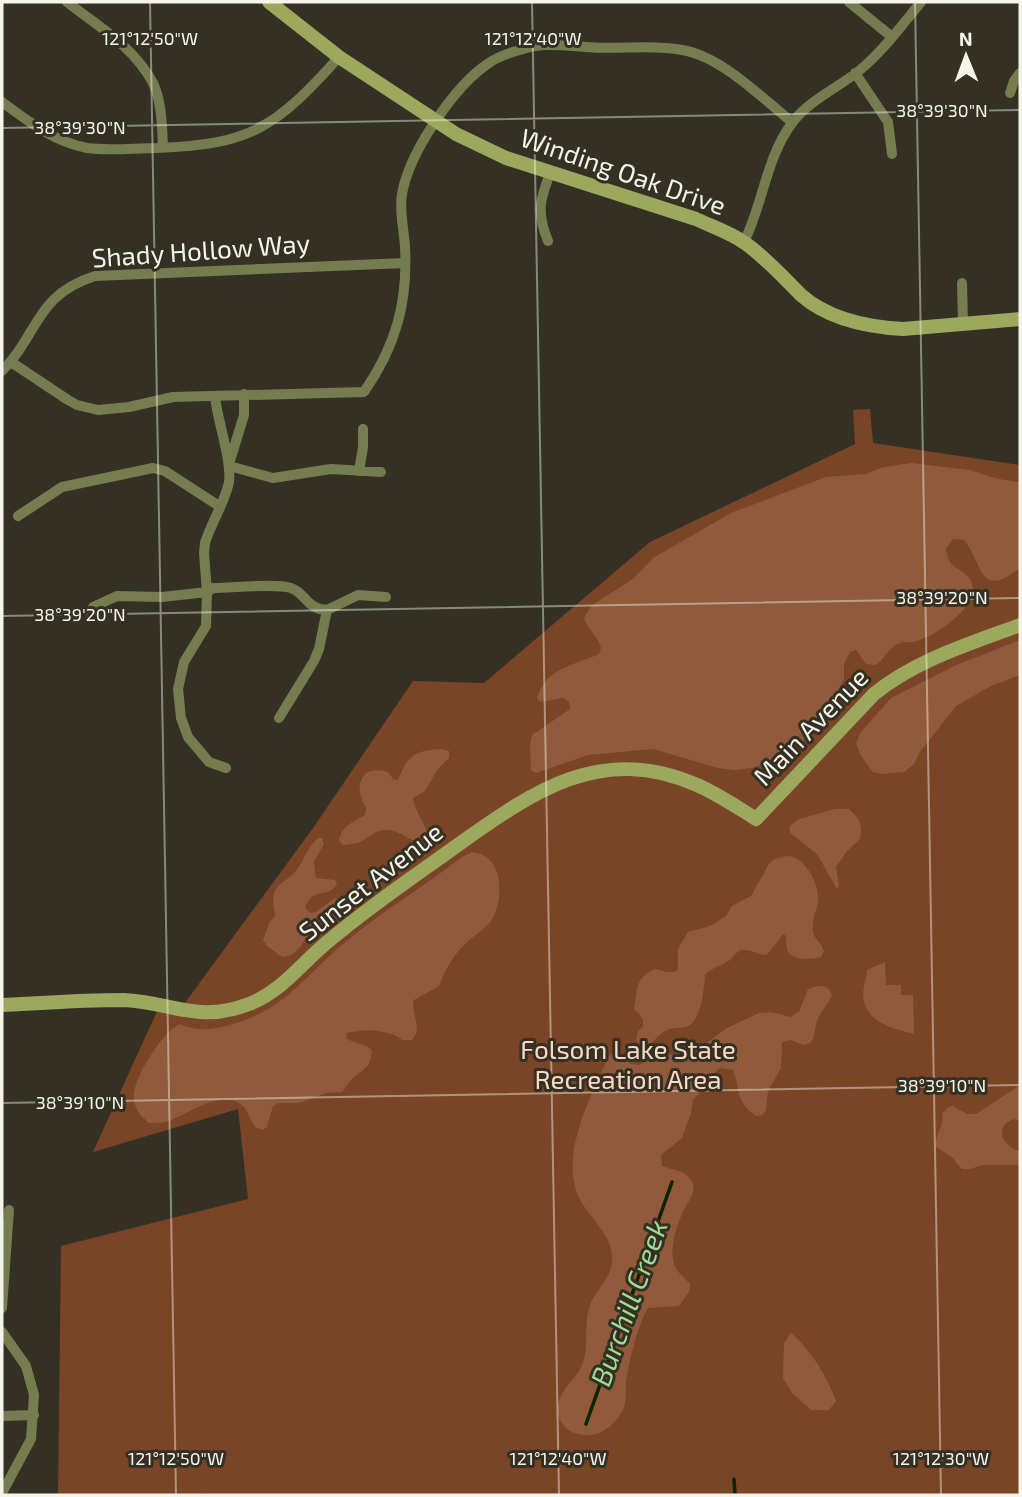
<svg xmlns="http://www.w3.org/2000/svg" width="1022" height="1497" viewBox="0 0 1022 1497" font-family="'Exo 2',sans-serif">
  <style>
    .green { fill: #7a4526 }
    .forest { fill: #915a3a }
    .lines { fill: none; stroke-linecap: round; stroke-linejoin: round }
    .stream { stroke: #092502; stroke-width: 3.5 }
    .street { stroke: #757d50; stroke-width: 10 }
    .secondary { stroke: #9ca85e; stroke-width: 14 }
    .ticks { fill: none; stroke: #f5f3ea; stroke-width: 2; stroke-opacity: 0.45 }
    .labels { text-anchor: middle; stroke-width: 6; stroke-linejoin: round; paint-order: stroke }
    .street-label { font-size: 26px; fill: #f5f3ea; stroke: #343023 }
    .park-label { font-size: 26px; fill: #fbd8c5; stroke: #343023 }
    .water-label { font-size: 28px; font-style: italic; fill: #a0db92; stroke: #343023 }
    .ticks-label { font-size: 18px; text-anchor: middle; fill: #f5f3ea; stroke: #343023; stroke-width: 6; stroke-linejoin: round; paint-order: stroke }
  </style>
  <rect width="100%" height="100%" fill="#343023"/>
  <!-- green -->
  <path class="green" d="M870,409L873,443L1020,465V1495H203L204,1493L191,1495H58L61,1246L248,1199L238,1109L93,1152L158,1009L179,1011L313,828L413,681L484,683L650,542L855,444L853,410Z"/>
  <!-- forest -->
  <path class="forest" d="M911,463L970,470L998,479L1020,482V568C979,600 984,565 964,540L953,539L946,549C949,570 958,565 968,577C972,581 973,589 975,594C963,614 939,635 916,641C911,643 905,641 900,643C889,647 885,658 876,665L866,664L856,650L850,652L844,664V679L815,732L777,760L752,768L734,770L718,768L653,749L588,755L536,773L531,770L530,745L532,735L570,709L569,702L563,698L540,702L537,698C546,668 572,666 599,654L601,648C598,635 588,631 584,618L591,606L633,579L653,558L731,513L826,477L865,474L884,467Z
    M1020,640V675L993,685L956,706L920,752L914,764L904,772L881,774L873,772L861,756L856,744L860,733L891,698L954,666Z
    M442,749L449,751V758L438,769L425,791L413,798C414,809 425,824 429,837L423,843C409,842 400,829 386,830C374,830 369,838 360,842C356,844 348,844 343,845L339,841C341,826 352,823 365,815L366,808C353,787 360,764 388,772L393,779L398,780C408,754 415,751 442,749Z
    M835,809H849C860,819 863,825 860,839L847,851L836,867L839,885L837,889L817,854L790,833V826L799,819Z
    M318,838H322L324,844L314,862L316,878L335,880L337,884C328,899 312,886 305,908L311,913L316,912L335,898L344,902C344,907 343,914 339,918C333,924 322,925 314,930C299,941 304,954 282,957L267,946L263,940L269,923L275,916C274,909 272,901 274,894C277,883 286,881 293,874C304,863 306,848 318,838Z
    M472,852C503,855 505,897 492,919C488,926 483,929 477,934C458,948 447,964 439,986L414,1000C410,1014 424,1027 412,1040H402C390,1029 363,1029 347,1033L346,1038C355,1044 364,1043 372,1050C371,1067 365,1068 353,1078C349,1081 346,1088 342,1092L326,1093L299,1103H279L273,1106L267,1127L263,1130L255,1127C251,1121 248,1112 244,1107C225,1086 190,1113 171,1120C165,1123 156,1123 149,1123C140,1115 134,1109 134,1096C133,1078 163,1032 179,1024C195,1031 210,1030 226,1026C283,1012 303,978 344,943C381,912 423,887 462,857Z
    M786,856C805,856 819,882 818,901C817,912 811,920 813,932C815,940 822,944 824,951L821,957C812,960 790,961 787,949C786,945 787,940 786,936L783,934L767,955C759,955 751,950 744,950C737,949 735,956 730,960C722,966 712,967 705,975C704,988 702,1019 688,1026C681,1029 674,1027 667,1030C658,1034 654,1043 645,1047L640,1046L636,1040L638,1031L643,1027V1019L634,1009C638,988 634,979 655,969L667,972H675L678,969V949L688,932L710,926L726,916L732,906L751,896L769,864L774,859Z
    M885,962L886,985H901V995H913L914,1034C888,1028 858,1019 864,986C865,980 867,976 867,970Z
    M817,986C826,986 830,987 832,996L817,1020L813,1039L810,1043L804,1045L791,1040L782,1042L781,1068L768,1091L766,1111L762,1115L756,1116C735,1101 741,1090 733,1070L720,1068C709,1077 704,1091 693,1099L691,1113L682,1138L661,1155L662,1166C669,1169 677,1169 683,1173C703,1185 690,1198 684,1210C677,1224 669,1247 674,1263C676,1272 684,1277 690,1284L689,1292L679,1306L648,1308C638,1323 628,1365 626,1384C625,1393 627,1401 623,1410C613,1428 596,1440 575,1433C567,1431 560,1423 558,1414C555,1392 575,1382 583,1363C589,1345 583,1324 590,1305C595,1291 610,1279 612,1263C615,1234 586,1217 577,1193C561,1152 592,1093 609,1056L613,1053H619L631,1064L639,1065L655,1057L675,1054L682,1050H697L727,1028L759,1013L771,1012L790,1017L799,1012L808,989Z
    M1020,1085V1121L1013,1119C993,1128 1003,1147 1020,1151V1165H983L970,1169H962L952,1157L936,1147C934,1134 945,1127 942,1114L948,1107L953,1106L967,1114H976Z
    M791,1333C811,1350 827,1376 836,1401L829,1410H811L792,1393L783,1378L784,1343Z"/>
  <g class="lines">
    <!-- stream -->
    <path class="stream" d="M586,1424L672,1182
      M734,1479L735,1495"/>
    <!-- street -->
    <path class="street" d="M67,2C98,26 134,47 153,83C162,102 162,127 163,147
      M849,2L892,37
      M855,73L888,122L892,154
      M1010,93L1014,81L1020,73
      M2,102C29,122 53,141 87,148C110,151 134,148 157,148C252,145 277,126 339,57
      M548,241C536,212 540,199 551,171
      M744,242C763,204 766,158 792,123C809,100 838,88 860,70C883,51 902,25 921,2
      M962,283L963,324
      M11,362L68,400L77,405L98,410L129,407L173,397L364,392C396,346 408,302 405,247C404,229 399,211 402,194C409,153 454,86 489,63C498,56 512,52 523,49C544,42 565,46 586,47C618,50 651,44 682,50C721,56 762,98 792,122
      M2,371C39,334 35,295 95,276L405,263
      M215,396C217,420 232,460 229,482C225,502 211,523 205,543L204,553L207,592L206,626L184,662L178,689L181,718L188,737L209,762L226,768
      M229,464L244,415V394
      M229,466L273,478L331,469L381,472
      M359,471L363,447V429
      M18,516L62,487L153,468L165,471L219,506
      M93,607L117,596L162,597L207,592L213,588C233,588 274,583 291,588C306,593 306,609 327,610
      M327,610L358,595L386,597
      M279,718L314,661L319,649L327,610
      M2,1308L9,1210
      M2,1332L26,1366L34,1395L31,1439L2,1493
      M2,1416L34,1415"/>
    <!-- secondary -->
    <path class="secondary" d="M269,2L339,57L456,134L506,158L696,219C713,227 731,233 745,243C766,258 783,277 801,295C828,319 867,327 903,329L1020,319
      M2,1005C42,1003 83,1000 124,1000C172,1002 198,1024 249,1004C283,991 303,961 331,939C370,906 413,877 455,847C531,793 600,742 697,785C718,794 737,807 756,819L874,694C916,660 969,644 1020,625"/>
  </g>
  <!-- ticks -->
  <path class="ticks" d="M150,2L176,1495M532,2L559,1495M915,2L941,1495M2,128L1020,110M2,616L1020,598M2,1103L1020,1085"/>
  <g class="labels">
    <!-- street labels -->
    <g class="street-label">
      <text transform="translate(623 172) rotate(19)" y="9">Winding Oak Drive</text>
      <text transform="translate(201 251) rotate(-4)" y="9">Shady Hollow Way</text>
      <text transform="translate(811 727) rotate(-46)" y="9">Main Avenue</text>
      <text transform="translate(371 882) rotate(-38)" y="9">Sunset Avenue</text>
    </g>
    <!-- park labels -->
    <g class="park-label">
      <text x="628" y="1059">Folsom Lake State<tspan x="628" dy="30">Recreation Area</tspan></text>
    </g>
    <!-- water labels -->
    <g class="water-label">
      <text transform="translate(629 1303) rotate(-70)" y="10">Burchill Creek</text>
    </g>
  </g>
  <g class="ticks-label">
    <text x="150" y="45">121°12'50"W</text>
    <text x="533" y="45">121°12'40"W</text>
    <text x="942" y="117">38°39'30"N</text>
    <text x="80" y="134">38°39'30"N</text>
    <text x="942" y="604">38°39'20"N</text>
    <text x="80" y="621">38°39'20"N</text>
    <text x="942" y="1092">38°39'10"N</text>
    <text x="80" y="1109">38°39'10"N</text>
    <text x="176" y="1465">121°12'50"W</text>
    <text x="558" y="1465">121°12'40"W</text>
    <text x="941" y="1465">121°12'30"W</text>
  </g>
  <!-- border -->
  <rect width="1022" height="1497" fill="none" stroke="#f5f3ea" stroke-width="7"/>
  <!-- north arrow -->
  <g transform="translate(966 56) rotate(359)" stroke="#343023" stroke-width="5" paint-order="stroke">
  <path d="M0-5L12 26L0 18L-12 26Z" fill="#f5f3ea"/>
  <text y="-10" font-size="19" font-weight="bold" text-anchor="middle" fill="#f5f3ea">N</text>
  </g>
</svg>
